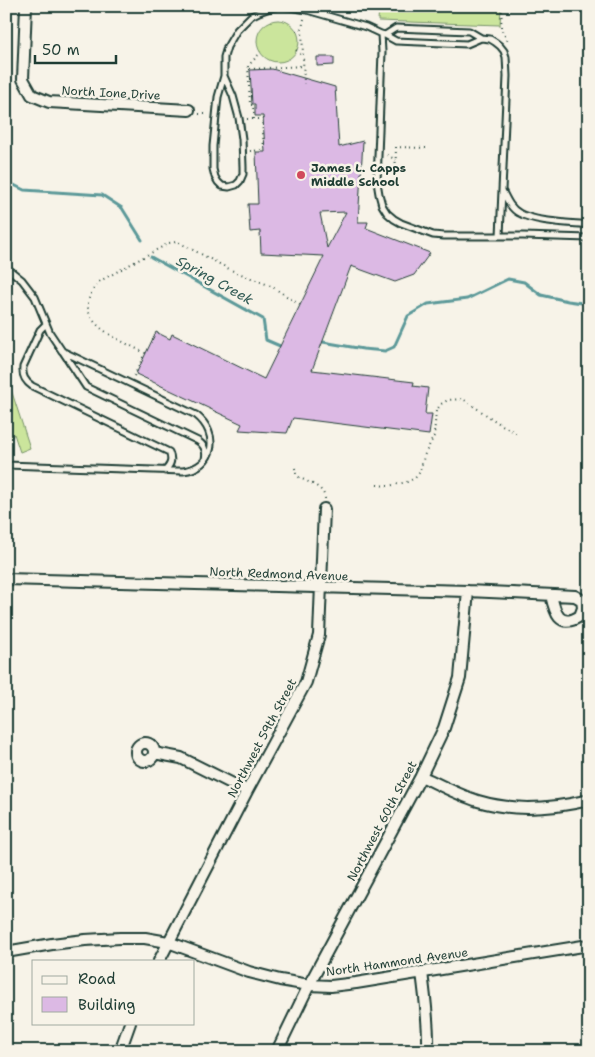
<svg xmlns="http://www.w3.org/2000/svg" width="595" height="1057" viewBox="0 0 595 1057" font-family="'Shantell Sans',sans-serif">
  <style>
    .green { fill: #cbe59c; stroke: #759168 }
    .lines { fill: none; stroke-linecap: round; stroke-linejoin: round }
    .stream { stroke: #5c9999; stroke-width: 3 }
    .building { fill: #dcb9e4; stroke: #1f3d34; fill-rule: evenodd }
    .lane-casing { stroke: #1f3d34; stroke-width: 9 }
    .street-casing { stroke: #1f3d34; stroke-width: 14 }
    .path { stroke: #1f3d34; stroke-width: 2; stroke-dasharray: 1 4; stroke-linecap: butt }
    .lane { stroke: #f7f3e8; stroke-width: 5 }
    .street { stroke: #f7f3e8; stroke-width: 10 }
    .poi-dot { fill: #d1495b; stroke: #f7f3e8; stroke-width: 2 }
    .labels { text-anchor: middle; stroke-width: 5; stroke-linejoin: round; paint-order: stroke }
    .street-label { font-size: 12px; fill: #1f3d34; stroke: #f7f3e8 }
    .poi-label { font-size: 12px; font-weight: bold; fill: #1f3d34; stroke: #f7f3e8; text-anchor: start }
    .water-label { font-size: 14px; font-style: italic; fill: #335c56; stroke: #f7f3e8 }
  </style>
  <rect width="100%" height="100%" fill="#f7f3e8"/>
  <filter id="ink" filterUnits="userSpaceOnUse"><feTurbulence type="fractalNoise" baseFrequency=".02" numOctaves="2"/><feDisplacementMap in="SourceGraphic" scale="10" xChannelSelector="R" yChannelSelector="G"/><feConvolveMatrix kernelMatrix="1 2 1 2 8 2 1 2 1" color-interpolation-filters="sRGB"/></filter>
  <g filter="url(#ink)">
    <!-- green -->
    <path class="green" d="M379,6H501L500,25L378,21Z
      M257 41a21 21 0 1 1 42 0a21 21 0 1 1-42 0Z
      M6,374L30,448L20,452L14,434L6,444V432L8,423L6,410Z"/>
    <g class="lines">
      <!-- stream -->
      <path class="stream" d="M6,181L24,190L102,195L122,208L142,240
        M151,257L263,319L266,340L280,346
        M323,342L363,349L385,351L394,347L408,316L428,304L467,299L508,279L524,282L541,295L568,301L589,304"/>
    </g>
    <!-- building -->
    <path class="building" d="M317,57H334V65L317,66Z
      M272,69L335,87L339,147L363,141L358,222H368L366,228L430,253L414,275L395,282L351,266L312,370L414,382L413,386L428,388L425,414H432L429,435L293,418L287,433L239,430L242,424L136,374L156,332L170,339L172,334L264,379L324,256L261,253L260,231L250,232L248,204H258L256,152H265L263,116H255V104H252L250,70ZM346,212L327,248L320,213Z"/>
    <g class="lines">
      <defs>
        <path id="lane" d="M381,34L382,52L377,182L379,194L382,205L387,213L394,219L401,223L433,235L444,236H523L589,238
          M385,35L396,28L469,31L481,38L490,39L495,42L500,46L504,51L506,57L507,76L500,236
          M224,76L233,96L239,118L242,139L243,167V174L240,181L236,185L229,187L222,186L218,182L215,177L213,169V146L218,97L224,76V57L227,47L237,30L251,16L259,12L270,8L280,6L290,7L307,10L366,27L381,34L385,35L396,41L467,44L481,38
          M503,192C507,200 511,209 519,213C534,222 571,223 589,225
          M6,267L22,280L35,297L50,333L62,351L196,415C220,434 215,467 183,471L6,465
          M46,324L40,330L23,367C22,376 25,381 32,386L169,452C173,461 170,465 165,471
          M63,352L86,387L198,441C204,445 207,451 205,459"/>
        <path id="street" d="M26,6L23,79L32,95L49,102L189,110
          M6,579L468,591L575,596L582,600L583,608L580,616C559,629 555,613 551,595
          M136 752a9 9 0 1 1 18 0a9 9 0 1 1-18 0Z
          M154,753L181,758L247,791
          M421,776C440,785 458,795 478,801C515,812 552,809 589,800
          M6,952L52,944L85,940L120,938H145L168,942L249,972L280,980L309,985L331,986L356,983L589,945
          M159,961L247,791L306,682L319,635L324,509
          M422,972C425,998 429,1024 428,1051
          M120,1051L130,1023
          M277,1051L309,985L421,776L444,728L460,678L468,591"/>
      </defs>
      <!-- lane casing -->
      <use href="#lane" class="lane-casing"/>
      <!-- street casing -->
      <use href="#street" class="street-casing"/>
      <!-- path -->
      <path class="path" d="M502,6L501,29L509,43
        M304,19L302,28L304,84
        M296,31L302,28
        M296,50L303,57
        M249,69L304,66
        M199,114H209
        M247,119H263
        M254,119L253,105H250L248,66L261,52
        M250,151L264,150L262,119
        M387,155L396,160
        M395,183L396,147L426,148
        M134,376L145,353C117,338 64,320 100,281L169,243L176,242L180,243L231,270L271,286L300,305
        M295,468L296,474L299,477C308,483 324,486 325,499
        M377,485L388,486L407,482L415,478L420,472L424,456L434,436L436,411L441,404L448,400L463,399L497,422L519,435"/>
      <!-- lane -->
      <use href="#lane" class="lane"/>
      <!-- street -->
      <use href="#street" class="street"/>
    </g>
  </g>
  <!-- markers -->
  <circle class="poi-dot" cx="301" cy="175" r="5"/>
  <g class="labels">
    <!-- street labels -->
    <g class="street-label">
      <text transform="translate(111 93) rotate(3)" y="4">North Ione Drive</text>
      <text transform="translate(279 574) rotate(2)" y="4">North Redmond Avenue</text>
      <text transform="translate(262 738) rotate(-62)" y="4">Northwest 59th Street</text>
      <text transform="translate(382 821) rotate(-62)" y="4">Northwest 60th Street</text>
      <text transform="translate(397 962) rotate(-8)" y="4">North Hammond Avenue</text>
    </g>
    <!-- poi labels -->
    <g class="poi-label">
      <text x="311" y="172">James L. Capps<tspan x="311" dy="14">Middle School</tspan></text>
    </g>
    <!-- water labels -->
    <g class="water-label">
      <text transform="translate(215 280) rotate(29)" y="5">Spring Creek</text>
    </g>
  </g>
  <!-- margin -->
  <rect width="595" height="1057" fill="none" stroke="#f7f3e8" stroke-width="25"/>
  <rect x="12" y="12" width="570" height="1032" fill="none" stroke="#1f3d34" stroke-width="2" filter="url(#ink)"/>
  <!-- legend -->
  <rect x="32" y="960" width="162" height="65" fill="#f7f3e8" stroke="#a1aaa0"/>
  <rect x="42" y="976" width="25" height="8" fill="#f7f3e8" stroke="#a1aaa0"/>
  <text x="78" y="984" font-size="15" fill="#1f3d34">Road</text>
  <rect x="42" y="997" width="25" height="15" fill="#dcb9e4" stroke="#a1aaa0"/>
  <text x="78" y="1010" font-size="15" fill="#1f3d34">Building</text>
  <!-- scale -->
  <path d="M35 55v8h81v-8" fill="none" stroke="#1f3d34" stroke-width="2.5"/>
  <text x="42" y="55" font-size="15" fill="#1f3d34" stroke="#f7f3e8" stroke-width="4" paint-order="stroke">50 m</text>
</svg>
